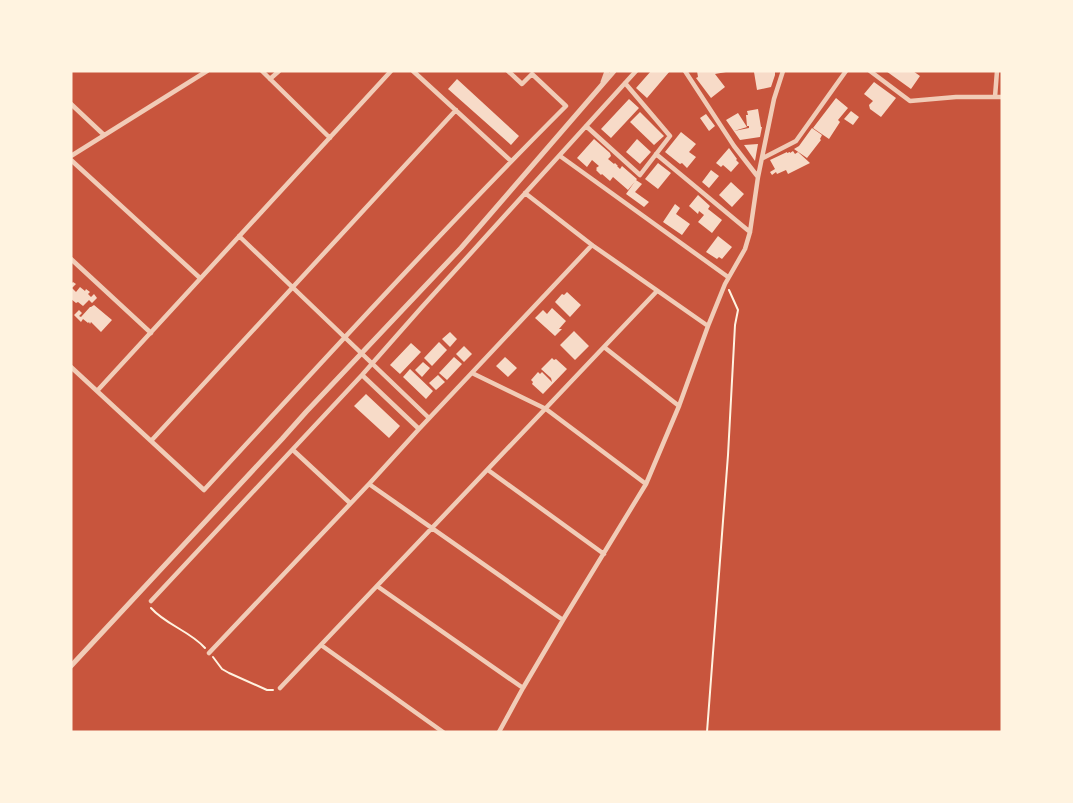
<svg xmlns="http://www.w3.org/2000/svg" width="1073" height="803" viewBox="0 0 1073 803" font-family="Cabin,sans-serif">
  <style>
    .building { fill: #f7dbc8 }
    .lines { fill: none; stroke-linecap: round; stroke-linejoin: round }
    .path { stroke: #fff3e0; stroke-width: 2 }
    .minor { stroke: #f1ccb7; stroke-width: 4.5 }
    .tertiary { stroke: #f1ccb7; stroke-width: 5 }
  </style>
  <rect width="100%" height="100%" fill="#c8553d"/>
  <!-- building -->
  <path class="building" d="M651,71H670L647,98L636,88Z
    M697,71H726V72L715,74L725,87L711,98L696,78L698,77Z
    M757,71H775V75L771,87L757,90L754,72Z
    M886,71H913L920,76L911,89Z
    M457,79L519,136L511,145L448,89Z
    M874,82L896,98L881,117L870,109L869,105L873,101L864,94Z
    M836,98L848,108L838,120L840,122L829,139L813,128Z
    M629,99L639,108L611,138L601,129Z
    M758,109L761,127H762L760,137L740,140L726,120L738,113L747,127L734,131L749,128V126H747L746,115H748L747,111Z
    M851,111L859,117L853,125L844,119Z
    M640,112L664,136L654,145L630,122Z
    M706,114L715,126L709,131L700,118Z
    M812,128L822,135L820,139L821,140L807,158L794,149L799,146Z
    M681,132L696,144L689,152L696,157L687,168L682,163L680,164L665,152Z
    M594,139L610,153L611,156L608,159L614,164L615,163L618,166H617L620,169L622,166L637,179L628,190L613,177L610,181L602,174L601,175L596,170L597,169L596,168L599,166L592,160L587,167L577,158Z
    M637,139L651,152L640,164L626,152Z
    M758,144L755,161L744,145Z
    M729,148L737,159L736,160L739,163L731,172L723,165L721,167L716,163Z
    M793,151L795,154L798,152L810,163L788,174L786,170L777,174L776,172L772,175L770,172L775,169L770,160L787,152V153L790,152V153Z
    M658,163L671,173L658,189L645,179Z
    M711,170L719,176L709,188L702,182Z
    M636,180L642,184L635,192L649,202L644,207L626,194Z
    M731,182L744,194L732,207L719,195Z
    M698,195L710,206L708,209L722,220L712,233L698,222L704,215L699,211L698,214L689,206Z
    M675,204L680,208L676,214L690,224L682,235L663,222Z
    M718,236L732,247L722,259L719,257L717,259L706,252Z
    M73,282L76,284L72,288L76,292L80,287L85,291L86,289L90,292L88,294L91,297L94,294L97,298L92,303L89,300L83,306L78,302L76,303L71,299V284Z
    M567,292L581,305L570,317L555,302L562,294L564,295Z
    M94,305L112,320L101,332L91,322L90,324L89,322L88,323L83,319L81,322L74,315L79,310L82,313L79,316L81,317L90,307H91Z
    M552,308L566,321L559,329H562L555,336L535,318L543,310L547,314Z
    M574,331L589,346L575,360L560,345Z
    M450,332L457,339L450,347L442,339Z
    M439,342L447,350L432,366L424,358Z
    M411,343L421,352L400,374L390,365Z
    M464,346L472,354L464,362L456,354Z
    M454,357L462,364L447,380L439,373Z
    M505,357L517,368L508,377L496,366Z
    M552,358L554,360L556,359L567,369L543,394L532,384L533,382L531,380L538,372L540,374L542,372L552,382L551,378L541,369Z
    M423,362L430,368L422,377L415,370Z
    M410,369L433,391L426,399L403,377Z
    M438,375L445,382L436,390L429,383Z
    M366,394L400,426L389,438L354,406Z"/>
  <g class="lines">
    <!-- path -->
    <path class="path" d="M151,608C166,625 190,631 205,648
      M213,657L222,669L229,673L267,690H273
      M707,732L728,455L735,325L738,310L729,290"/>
    <!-- minor -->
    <path class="minor" d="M262,71L330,138
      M413,71L511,161
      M685,71L734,146L758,177
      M870,71L910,101L956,97H1002
      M270,79L279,71
      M995,97L997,71
      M71,104L104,135
      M586,126L640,175L670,136L625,83
      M656,154L750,232
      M71,156L207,71
      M560,156L728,277
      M763,158L796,141L846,71
      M71,160L200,278
      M525,193L592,245L708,326
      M239,236L429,418
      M71,259L151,333
      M604,347L679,406
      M71,367L204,490C323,361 442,230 566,106L532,74L522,84L508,71
      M472,373L546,409L646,484
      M362,375L419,429
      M97,391L391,71
      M151,441L456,110
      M293,450L350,503
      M488,470L604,554
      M369,484L563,620
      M377,586L523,688
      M151,601L362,375L422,307L636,71
      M321,645L443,732
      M209,653L369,484L419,429L592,245
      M280,688L657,291
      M499,732L523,688L563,620L646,484L679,406L708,326L725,284L745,249L750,232L758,177L774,99L783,71"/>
    <!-- tertiary -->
    <path class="tertiary" d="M603,82L607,71
      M71,666L282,439L306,412L461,248L614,71"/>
  </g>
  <!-- border -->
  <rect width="1073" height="803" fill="none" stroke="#fff3e0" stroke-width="145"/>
</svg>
